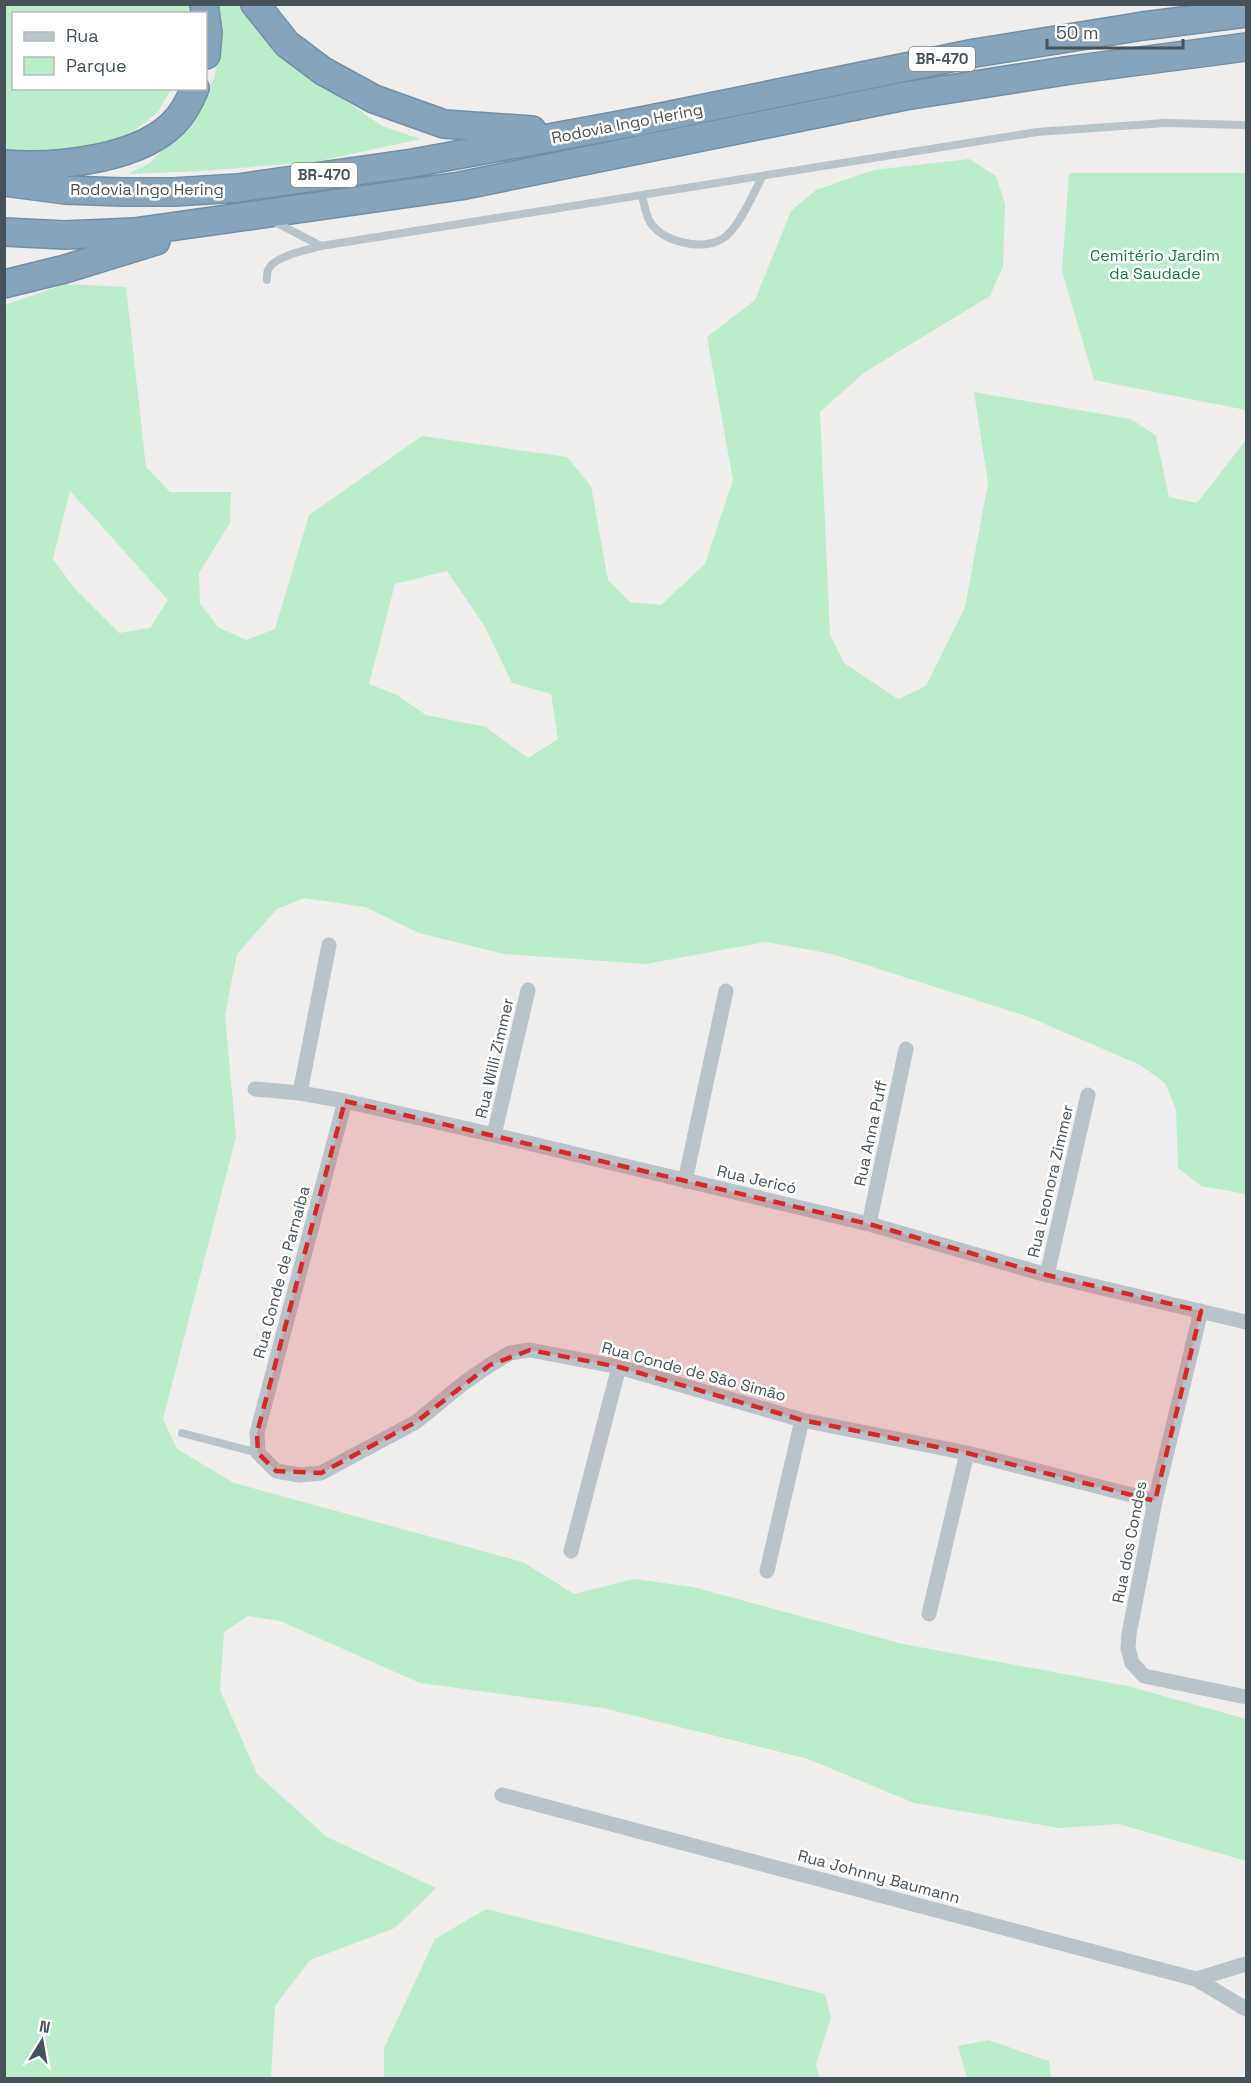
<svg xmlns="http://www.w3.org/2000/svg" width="1251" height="2083" viewBox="0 0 1251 2083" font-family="'Space Grotesk',sans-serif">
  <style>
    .green { fill: #bcedcb; fill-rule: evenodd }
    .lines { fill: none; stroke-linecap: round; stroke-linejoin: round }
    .motorway-casing { stroke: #7190a7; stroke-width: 30 }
    .service { stroke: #b9c3ca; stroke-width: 8 }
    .minor { stroke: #b9c3ca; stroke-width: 15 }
    .motorway { stroke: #86a4bb; stroke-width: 27 }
    .marked { fill: #d62828; fill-opacity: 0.2; stroke: #d62828; stroke-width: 4.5; stroke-dasharray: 12 8; stroke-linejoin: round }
    .labels { text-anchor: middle; stroke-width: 5; stroke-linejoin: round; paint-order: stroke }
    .shield { fill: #fff; stroke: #7e868c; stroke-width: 1.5 }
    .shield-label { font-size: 15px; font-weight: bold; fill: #46525a }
    .street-label { font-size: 16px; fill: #46525a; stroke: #fff }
    .park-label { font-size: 16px; fill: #197941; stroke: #fff }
  </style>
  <rect width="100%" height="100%" fill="#f0eded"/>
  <!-- green -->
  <path class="green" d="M191,4L193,13L14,14V88L171,89L158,112L123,140L80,150L4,153V5Z
    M215,5H240L290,62L382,126L421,139L315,162L202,171L128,174L151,162L191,121L215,77L218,14Z
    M969,159L996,176L1005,204L1003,266L990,296L865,372L820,412L830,635L844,663L898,699L926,686L965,607L988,483L974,392L1131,419L1156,436L1169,497L1197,503L1246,440V1194L1201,1186L1178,1168L1176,1110L1165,1083L1140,1065L1029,1017L832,954L766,942L646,964L504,954L419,933L365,907L304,898L277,909L237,954L225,1015L236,1137L163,1419L177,1449L234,1483L523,1562L574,1594L634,1579L693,1587L903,1644L1128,1686L1246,1719V1861L1119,1824L1059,1828L914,1803L808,1759L603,1708L420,1683L280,1621L248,1616L224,1632L220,1690L257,1774L327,1837L436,1888L395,1928L310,1960L275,2006L271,2078H5V305L65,284L126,287L146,467L170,492H231L230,523L199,573L200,603L218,627L246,640L275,629L309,515L422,436L567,457L591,486L608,580L630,602L661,605L705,564L733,480L707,337L755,300L791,211L816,190L873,170ZM70,491L168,600L150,628L119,633L75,589L53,559ZM447,571L484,625L512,683L551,694L558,739L528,758L486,727L426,715L397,695L369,684L395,584Z
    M1069,173H1246V410L1094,380L1062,271Z
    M486,1909L825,1994L831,2018L816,2064L819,2078H384V2048L435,1939Z
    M988,2040L1049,2061L1051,2078H967L958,2046Z"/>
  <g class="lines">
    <defs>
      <path id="motorway" d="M204,4L208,33L206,55
        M255,4L287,44L323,71L374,99L444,124L532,130
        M4,164C55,168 145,160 179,117C186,108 191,98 195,88
        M4,182L65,190L123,192H174L238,188L413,163L641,121L975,53L1143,26L1246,13
        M4,232L65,235L134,232L460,186L905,96L1071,70L1246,47
        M4,284L65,269L156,241"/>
    </defs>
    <!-- motorway casing -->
    <use href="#motorway" class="motorway-casing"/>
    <!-- service -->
    <path class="service" d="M642,196C644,204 646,215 650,222C663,242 701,251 722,239C738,230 753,194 762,177
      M273,221L321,246
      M267,280C267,276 267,273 268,270C274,256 307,250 321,246L1037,132L1165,123L1246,125
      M182,1433L258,1453"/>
    <!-- minor -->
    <path class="minor" d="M255,1089L300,1093L345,1101L494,1135L869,1224L1047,1275L1246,1322
      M300,1093L329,945
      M345,1101L257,1433L258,1453L276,1471L300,1475L321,1473L416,1422L465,1382L490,1365L510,1353L530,1350L619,1367L802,1420L967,1453L1155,1501
      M494,1135L528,990
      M685,1181L726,991
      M869,1224L906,1049
      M1047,1275L1088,1095
      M1201,1311L1155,1501L1129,1634L1128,1648L1132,1663L1144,1676L1246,1697
      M571,1551L619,1367
      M767,1571L802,1420
      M929,1614L967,1453
      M502,1795L1196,1979L1246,1964
      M1196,1979L1246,2009"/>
    <!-- motorway -->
    <use href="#motorway" class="motorway"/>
  </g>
  <!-- marked area -->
  <path class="marked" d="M345,1101L869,1224L1047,1275L1201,1311L1155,1501L967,1453L802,1420L619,1367L530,1350L490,1365L416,1422L321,1473L276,1471L258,1453L257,1433Z"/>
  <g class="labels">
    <!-- shield labels -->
    <g class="shield">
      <rect x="909" y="47" width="66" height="24" rx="4.5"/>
      <rect x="291" y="163" width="66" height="24" rx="4.5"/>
    </g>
    <g class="shield-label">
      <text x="942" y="64">BR-470</text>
      <text x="324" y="180">BR-470</text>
    </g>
    <!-- street labels -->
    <g class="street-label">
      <text transform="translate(627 123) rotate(-11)" y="6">Rodovia Ingo Hering</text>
      <text x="147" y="195">Rodovia Ingo Hering</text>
      <text transform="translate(494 1058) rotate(-77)" y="6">Rua Willi Zimmer</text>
      <text transform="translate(870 1133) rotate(-78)" y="6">Rua Anna Puff</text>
      <text transform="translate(757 1179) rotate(13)" y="6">Rua Jericó</text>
      <text transform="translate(1050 1181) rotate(-77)" y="6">Rua Leonora Zimmer</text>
      <text transform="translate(281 1272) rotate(-75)" y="6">Rua Conde de Parnaíba</text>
      <text transform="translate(694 1371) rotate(15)" y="6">Rua Conde de São Simão</text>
      <text transform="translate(1129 1542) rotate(-79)" y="6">Rua dos Condes</text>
      <text transform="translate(879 1876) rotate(15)" y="6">Rua Johnny Baumann</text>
    </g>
    <!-- park labels -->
    <g class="park-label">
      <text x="1155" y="261">Cemitério Jardim<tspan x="1155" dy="18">da Saudade</tspan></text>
    </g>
  </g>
  <!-- border -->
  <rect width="1251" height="2083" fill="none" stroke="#46525a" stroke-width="12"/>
  <!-- legend -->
  <rect x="12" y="12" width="195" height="78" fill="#ffffff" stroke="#b5babd" stroke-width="1.5"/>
  <rect x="24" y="32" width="30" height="9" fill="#b9c3ca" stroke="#b5babd" stroke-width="1.5"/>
  <text x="66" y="42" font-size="18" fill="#46525a">Rua</text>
  <rect x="24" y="57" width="30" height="18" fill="#bcedcb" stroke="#b5babd" stroke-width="1.5"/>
  <text x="66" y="72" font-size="18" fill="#46525a">Parque</text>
  <!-- north arrow -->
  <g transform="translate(42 2041) rotate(11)" stroke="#ffffff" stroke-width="4.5" paint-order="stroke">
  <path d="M0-4.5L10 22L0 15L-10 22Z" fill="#46525a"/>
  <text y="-9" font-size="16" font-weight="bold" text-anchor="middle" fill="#46525a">N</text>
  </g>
  <!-- scale -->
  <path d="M1047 39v9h136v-9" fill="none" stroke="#46525a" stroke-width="3"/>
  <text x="1056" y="39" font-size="18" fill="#46525a" stroke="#ffffff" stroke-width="4.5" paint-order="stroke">50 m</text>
</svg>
